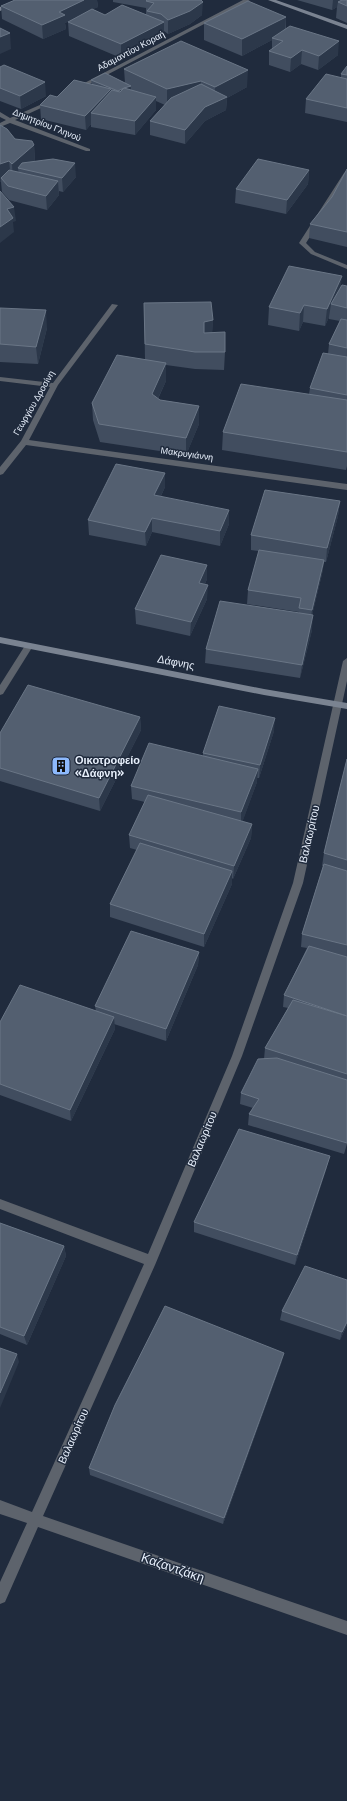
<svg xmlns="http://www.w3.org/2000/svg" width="347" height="1801" viewBox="0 0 347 1801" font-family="Rubik,sans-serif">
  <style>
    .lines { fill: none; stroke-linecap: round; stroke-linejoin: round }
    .street { fill: #5d636c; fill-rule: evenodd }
    .secondary { fill: #7a8391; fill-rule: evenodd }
    .wall { fill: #414d5f }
    .shaded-wall { fill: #2c384a }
    .building { fill: #535f70; stroke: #6a7686 }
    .labels { text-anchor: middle; stroke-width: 3; stroke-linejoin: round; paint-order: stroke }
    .far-street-label { font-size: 9px; fill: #e8f0fc; stroke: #202b3d }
    .street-label { font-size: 11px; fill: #e8f0fc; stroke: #202b3d }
    .poi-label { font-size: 11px; font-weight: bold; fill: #e8f0fc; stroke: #202b3d; text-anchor: start }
    .near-street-label { font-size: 13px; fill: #e8f0fc; stroke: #202b3d }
  </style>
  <rect width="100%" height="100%" fill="#202b3d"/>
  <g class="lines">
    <!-- street -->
    <path class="street" d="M243,0H250L78,90L73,89Z
      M49,101L54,102L15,120L90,149V151H86L10,123L0,127V123L6,120L0,117V112L10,118Z
      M347,171V178L306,243L315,252L347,265V269L311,254L299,243L344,173Z
      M112,304L118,305L58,385L29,440L347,484V490L26,445L3,474L0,475V467L21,441L50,387L0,381V377L53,383Z
      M29,643L33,646L3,694L0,695V685L26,644Z
      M347,658V681L303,883L242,1056L155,1265L43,1516L347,1621V1635L38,1527L5,1602L0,1604V1582L27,1523L0,1514V1500L32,1512L144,1264L0,1209V1199L148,1254L232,1056L293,883L343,661Z"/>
    <!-- secondary -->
    <path class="secondary" d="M17,0H25L0,11V7Z
      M268,0H276L347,25V29Z
      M0,637L264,689L347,703V709L264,695L0,643Z"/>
  </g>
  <!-- wall -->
  <path class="wall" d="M15,0H97L98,7L92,9L105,15H146V8L113,2V0H201L202,15L190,24L168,34L164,31V35L121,58L69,36L68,22L88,12L65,23L66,29L43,39L2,19L1,6Z
    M297,0H347V23L336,18L337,7L332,10Z
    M286,17V29L338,55L318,70L301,64L290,72L269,65V51L272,49V40L242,56L204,40V23Z
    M347,66V122L305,113L306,99L341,77V74Z
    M0,67L46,96L21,109L0,101Z
    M124,69L247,87L227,98L226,110L205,121L185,144L150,135V121L165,105L156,101V110L135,135L91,127V124L86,130L41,119L40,105L57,97L92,85L91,80L125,83Z
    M0,125L15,139L34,145L35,161L76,177L63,192L59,191V195L47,210L9,200L2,192L1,182H0Z
    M347,169V247L309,238L310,224L332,197Z
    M309,170L308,184L286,214L235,203L236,189Z
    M341,286H347V466L346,470L222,450L223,432L309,394L310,388L328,354L329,344L340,321L329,319V317L325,326L303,322L299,331L268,325L269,307Z
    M144,303L213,320L212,332L225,352L224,370L195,369L166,365V381L158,399L160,400L199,406V424L186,455L100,442L93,420L92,403L145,360Z
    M0,308L47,328L38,364L0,362Z
    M165,473V487L161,496L229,524L220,546L152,532L146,546L89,535L88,520Z
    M340,501L338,516L326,562H324L322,574L312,615V630L300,678L205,663L206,649L299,613V612L247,604L248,590L259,551L251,550V535Z
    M207,565V579L205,584L207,599L190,636L136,624L135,609Z
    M140,717L141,730L100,811L0,781V733Z
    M274,731L259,778H257V782L242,822L252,824L251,838L233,879L232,878V884L204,947L110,917V904L137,850L130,848L129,835L145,802L132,799L131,786L203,756V753Z
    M347,759V1144L344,1154L248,1125L249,1114L253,1108L240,1104L241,1093L264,1059L265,1048L288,1008L283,1007L284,995L307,948L301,947L302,934L323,866H322L324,853Z
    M199,952L198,965L166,1041L114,1024L115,1029L71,1121L0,1095V1022L96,1011L95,1006Z
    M327,1167L295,1265L194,1232V1222Z
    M0,1223L64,1246L66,1256L27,1345L0,1334Z
    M347,1280V1325L340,1340L280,1320L282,1311Z
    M282,1361L223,1524L90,1475L89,1468Z"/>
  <!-- shaded-wall -->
  <path class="shaded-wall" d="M84,0H97L98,7L65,23L66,29L43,39L42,25L59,12Z
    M333,0H344L338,2L337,7L332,10Z
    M203,2L202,15L190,24L168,34V20Z
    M286,17L285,34L272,38V40L242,56V39Z
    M164,22V35L121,58V44Z
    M10,33L11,49L0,54V37Z
    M339,41L338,55L318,70L319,56Z
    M302,50L301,64L290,72L291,58Z
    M248,70L247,87L227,98L226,110L205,121L185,144V130L205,107L214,103L215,87Z
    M201,81V98L167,106V89Z
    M45,82L46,96L21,109L20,96Z
    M131,86V95L118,91Z
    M111,89V103L91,113V124L86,130L85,116Z
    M156,97V110L135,135V121Z
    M34,145L35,162L18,168L19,176L13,181L12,164Z
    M9,161L11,179L1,178V182H0V164Z
    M75,163L76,177L63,192L62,178Z
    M309,170L308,184L286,214L287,200Z
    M58,181L59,195L47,210L46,196Z
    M14,207L16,221L13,222L14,232L0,243V227L7,209Z
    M342,276L340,293L331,304L329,317L325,326L327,309Z
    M304,305L303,322L299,331L300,313Z
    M46,310L47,328L38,364L36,347Z
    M213,320L212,338L204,340V322Z
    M166,363V381L152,411V394Z
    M199,406V424L186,455V438Z
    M165,473V487L154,510V495Z
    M340,501L338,516L326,562L327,548Z
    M229,510V524L220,546V531Z
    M152,518V532L146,546L145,532Z
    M324,560L322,574L310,624L312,610Z
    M207,565V579L199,597V583Z
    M208,585L207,599L190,636L191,622Z
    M313,615L312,630L300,678L302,665Z
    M140,717L141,730L100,811L99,798Z
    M275,718L274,731L259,778L260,765Z
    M258,769L257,782L241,826V812Z
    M252,824L251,838L233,879L234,866Z
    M232,871V884L204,947V934Z
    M199,952L198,965L166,1041V1029Z
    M114,1017L115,1029L71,1121L70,1110Z
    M330,1156L327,1167L295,1265L297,1255Z
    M64,1246L66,1256L27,1345L24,1336Z
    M347,1322V1325L340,1340L342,1332Z
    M284,1353L282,1361L223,1524L224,1518Z
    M17,1354L19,1362L0,1408V1393Z"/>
  <!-- building -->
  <path class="building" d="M15,0H84L59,12L65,15L42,25L1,6Z
    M147,0H201L203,2L190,11L168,20L161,14L147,11L154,3L146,1Z
    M342,0H347V6L338,2Z
    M248,1L286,17L242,39L204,23Z
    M122,5L164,22L121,44L68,22L92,9L105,15Z
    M290,26L339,41L319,56L302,50L291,58L269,51L283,41L272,38Z
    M0,28L10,33L0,37Z
    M181,41L248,70L215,87L201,81L167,89L124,69Z
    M4,65L45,82L20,96L0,88V67Z
    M347,66V75L341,74Z
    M105,73L131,86L124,88L118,91L91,80Z
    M326,74L347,79V108L306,99Z
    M74,80L111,89L85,116L40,105L50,95L57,97Z
    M201,84L227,97L205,107L185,130L150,121L171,98Z
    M124,88L156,97L135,121L91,113L112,90L120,92Z
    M0,125L7,129L15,139L32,141L34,145L12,164L9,161L0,164Z
    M53,159L75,163L62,178L18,168L22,163Z
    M258,159L309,170L287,200L236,189Z
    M347,169V232L310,224L332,197Z
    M9,170L58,181L46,196L8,186L1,178Z
    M0,191L14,207L7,209L13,218L0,227Z
    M289,266L342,276L327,309L304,305L300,313L269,307Z
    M342,285L347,286V308L331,304Z
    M211,302L213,320L204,322V333L225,332V352H195L145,344L144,303Z
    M0,308L46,310L36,347L0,344Z
    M341,319L347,320V348L329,344Z
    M323,353L347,357V395L310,388Z
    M117,355L166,363L152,394L160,400L199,406L186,438L99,424L92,403Z
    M241,384L347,400V452L223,432Z
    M116,464L165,473L154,495L229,510L220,531L152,518L145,532L88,520Z
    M265,490L340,501L327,548L251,535Z
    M259,550L324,560L312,610L299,608L301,598L248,590Z
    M161,555L207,565L199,583L208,585L191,622L135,609Z
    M220,601L313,615L302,665L206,649Z
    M28,685L140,717L99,798L0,768V733Z
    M219,706L275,718L260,765L203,753Z
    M149,743L258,769L241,812L131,786Z
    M347,759V860L324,853L340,787Z
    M148,795L252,824L234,866L129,835Z
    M140,843L232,871L204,934L110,904Z
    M324,864L347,871V945L302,934Z
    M131,931L199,952L166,1029L95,1006Z
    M309,946L347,957V1016L284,995Z
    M20,985L114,1017L70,1110L0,1084V1022Z
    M293,1000L347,1016V1074L265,1048Z
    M277,1058L347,1080V1143L249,1114L259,1099L241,1093L258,1059Z
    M239,1129L330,1156L297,1255L194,1222Z
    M0,1223L64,1246L24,1336L0,1327Z
    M305,1266L347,1280V1322L342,1332L282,1311Z
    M165,1306L284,1353L224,1518L89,1468L115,1405Z
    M0,1348L17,1354L0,1393Z"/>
  <!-- icons -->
  <defs>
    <symbol id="building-square" viewBox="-11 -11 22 22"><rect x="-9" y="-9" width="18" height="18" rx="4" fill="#8db9fc" stroke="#202b3d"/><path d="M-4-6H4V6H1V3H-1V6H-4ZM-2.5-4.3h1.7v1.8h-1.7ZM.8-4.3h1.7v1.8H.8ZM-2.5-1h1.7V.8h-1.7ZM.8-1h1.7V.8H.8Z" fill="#111"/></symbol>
  </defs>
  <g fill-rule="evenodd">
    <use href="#building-square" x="50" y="755" width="22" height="22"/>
  </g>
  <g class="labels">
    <!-- far-street labels -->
    <g class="far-street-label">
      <text transform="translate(131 51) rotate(-28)" y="3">Αδαμαντίου Κοραή</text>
      <text transform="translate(47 125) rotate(22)" y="3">Δημητρίου Γληνού</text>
      <text transform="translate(34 403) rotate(-60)" y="3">Γεωργίου Δροσίνη</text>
      <text transform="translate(187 454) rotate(8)" y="3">Μακρυγιάννη</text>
    </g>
    <!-- street labels -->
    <g class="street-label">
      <text transform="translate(176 662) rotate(11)" y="4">Δάφνης</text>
      <text transform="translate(309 834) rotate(-77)" y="4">Βαλαωρίτου</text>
      <text transform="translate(202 1139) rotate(-67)" y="4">Βαλαωρίτου</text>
      <text transform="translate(73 1436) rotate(-66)" y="4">Βαλαωρίτου</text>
    </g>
    <!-- poi labels -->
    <g class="poi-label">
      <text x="75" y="764">Οικοτροφείο<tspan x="75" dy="13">«Δάφνη»</tspan></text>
    </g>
    <!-- near-street labels -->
    <g class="near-street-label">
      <text transform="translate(173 1567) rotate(19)" y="5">Καζαντζάκη</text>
    </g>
  </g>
</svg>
